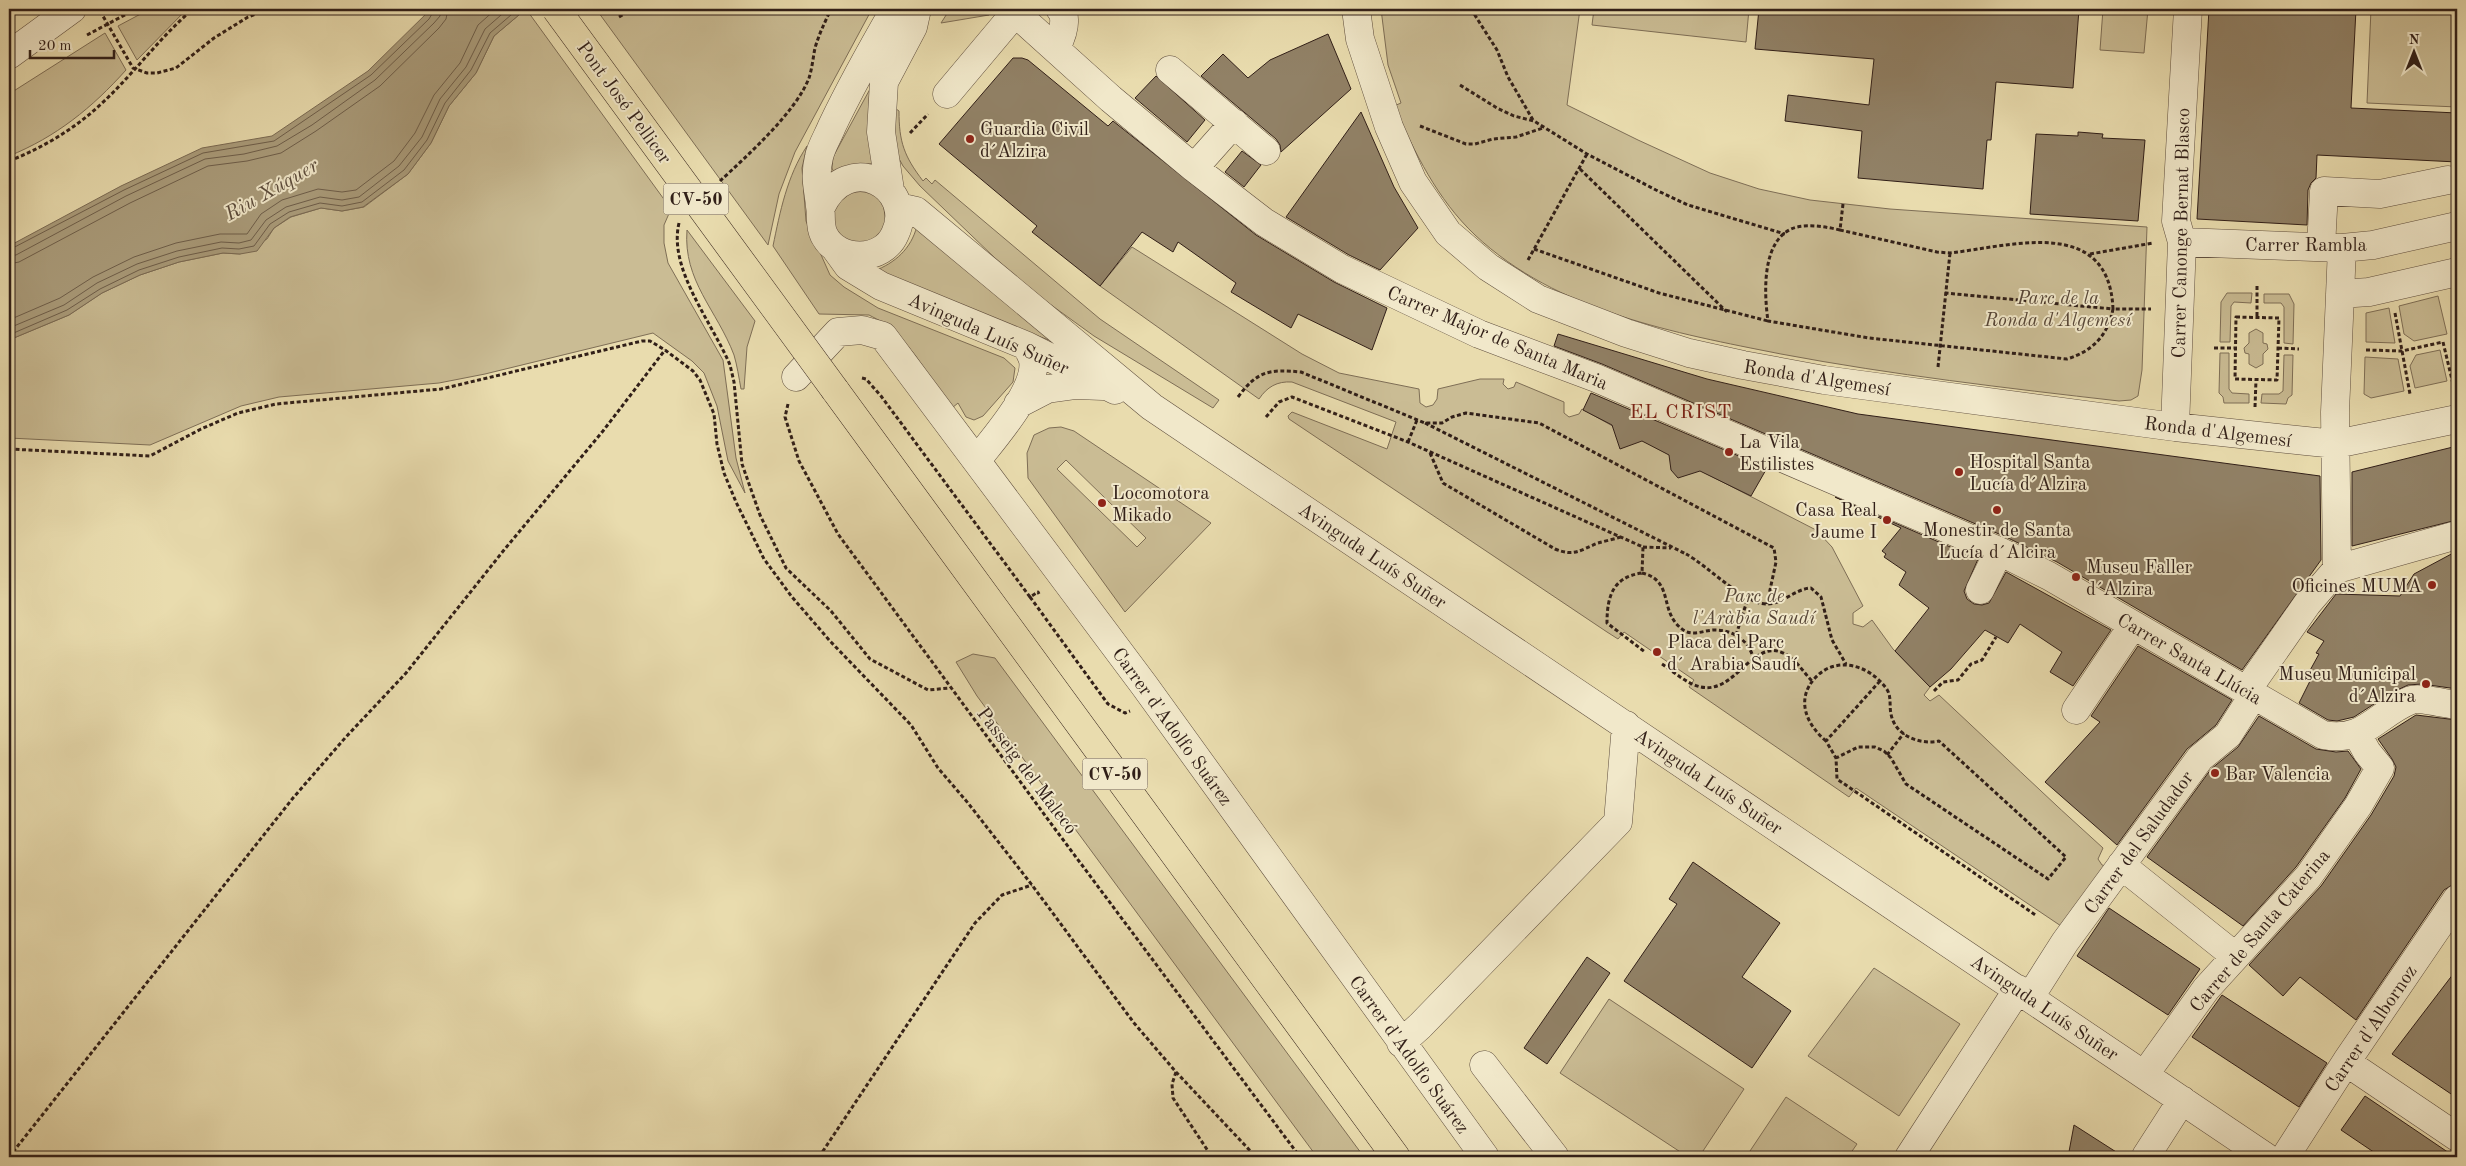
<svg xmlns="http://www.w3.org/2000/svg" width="2466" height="1166" viewBox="0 0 2466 1166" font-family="'Old Standard TT',serif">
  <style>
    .green { fill: #cabc94; stroke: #7e6e56; fill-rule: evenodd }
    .water { fill: #aa9c7b; stroke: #7a6a53 }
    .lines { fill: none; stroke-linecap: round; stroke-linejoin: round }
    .shore { stroke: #6e5e4a; stroke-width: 1 }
    .building { fill: #918166; stroke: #311f18 }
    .minor-casing { stroke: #5f4e3e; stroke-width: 29 }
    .major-casing { stroke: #311f18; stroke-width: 29 }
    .path { stroke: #311f18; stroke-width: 3; stroke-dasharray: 4 2.5; stroke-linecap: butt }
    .minor { stroke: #f1e8ca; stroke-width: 28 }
    .major { stroke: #e9dcae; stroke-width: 28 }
    .major-bridge-casing { stroke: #311f18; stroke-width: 29; stroke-linecap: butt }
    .major-bridge { stroke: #e9dcae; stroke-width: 28 }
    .poi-dot { fill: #8f2418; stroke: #f1e8ca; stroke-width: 2 }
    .labels { text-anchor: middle; stroke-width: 4; stroke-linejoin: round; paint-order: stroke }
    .shield { fill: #f1e8ca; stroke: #6b5b4d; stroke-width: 1 }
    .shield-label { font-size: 18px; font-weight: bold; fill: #311f18 }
    .street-label { font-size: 19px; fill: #311f18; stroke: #f1e8ca }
    .poi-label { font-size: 19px; fill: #311f18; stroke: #f1e8ca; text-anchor: start }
    .park-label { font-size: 19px; font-style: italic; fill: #574637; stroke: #f1e8ca }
    .water-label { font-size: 20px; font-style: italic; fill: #5b4b3b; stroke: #f1e8ca }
    .neighbourhood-label { font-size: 20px; letter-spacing: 1px; fill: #7a1f14; stroke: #f1e8ca }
  </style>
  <rect width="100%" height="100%" fill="#e9dcae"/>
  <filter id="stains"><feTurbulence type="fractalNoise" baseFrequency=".004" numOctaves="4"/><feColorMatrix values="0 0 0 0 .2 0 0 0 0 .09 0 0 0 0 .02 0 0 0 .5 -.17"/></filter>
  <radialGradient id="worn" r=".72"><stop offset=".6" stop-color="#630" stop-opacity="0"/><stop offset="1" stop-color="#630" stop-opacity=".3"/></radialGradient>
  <!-- green -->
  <path class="green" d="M150,9H187L137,60L118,26Z
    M526,9L671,209L664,225V243L668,263L723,360L736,458L745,493L728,461L717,406L704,373L692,361L653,333L485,374L439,383L279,397L241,406L150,445L9,438V340L69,315L102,293L140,275L179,262L223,253L240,254L267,239L274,228L291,217L321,208L342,211L364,207L408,174L431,143L449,106L476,73L494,36Z
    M596,9H872L795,152L779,194L768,245Z
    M950,9H982L989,15L941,23Z
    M1381,9H1580L1567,105L1638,140L1710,173L1759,189L1810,200L1890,209L2147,227L2142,370L2138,396L2131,400L2119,401C2006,388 1893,375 1781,354C1675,333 1557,312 1475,235C1437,199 1415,153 1394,106L1401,103L1388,65Z
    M1594,9H1749L1746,42L1592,25Z
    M2103,9H2148L2144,53L2100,50Z
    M2371,9H2457V107L2367,103Z
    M105,33L126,70C92,108 56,137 9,156V94Z
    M870,89C868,114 867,139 876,163L862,165L834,173L832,168L833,157Z
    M892,106L899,111C899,142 904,156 923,181L926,178L932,184L935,180L1100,319L1219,400L1213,408L1094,336L1036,294L995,258L920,186L903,166L896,153Z
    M807,146L802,168L806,221L830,275L844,287L878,308L1004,358L1015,368L1013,382L983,416L974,420L966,417L958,403L952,408L915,355L892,327L869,315L819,314L773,246C780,212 787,176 807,146Z
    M866,187L882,195L887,230C883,234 878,241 873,243C839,256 816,210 847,190C852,187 860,188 866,187Z
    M917,226L1050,337L1049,340L933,299L874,271C895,263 911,249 917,226Z
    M687,230L755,321L747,347L744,389H741C739,378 737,365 734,355C717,310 683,281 687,230Z
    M1132,247L1302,354L1339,373L1419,389L1420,403L1426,407L1433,405L1437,399L1438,389L1480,379H1504L1503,384L1508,389L1514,387L1516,382L1564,402V413L1569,417L1579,414L1582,409L1618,429L1616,436L1621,445L1637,438L1816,530L1832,547L1863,606L1853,613V624L1863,627L1872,620L1893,649L1930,687L1924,695L1930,701L1939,695C1994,746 2047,798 2103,848L2098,859L2102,865L2109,867L2064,928L1856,788L1849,797L1689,687L1694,680L1624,632L1618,639L1607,632L1289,419L1288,416L1292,412L1387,449L1396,422L1292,382C1277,381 1267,387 1259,399L1100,286Z
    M2227,293H2252L2251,303L2234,302L2231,306L2230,342H2220L2221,302Z
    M2264,294H2289L2294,304L2293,344L2284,343V307L2281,303H2264Z
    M2438,296L2447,334L2414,341L2404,334L2399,306Z
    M2389,308L2395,343L2366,342V313Z
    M2256,329L2263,333V343L2267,344L2268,349L2263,354V364L2256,368L2249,364V354L2245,353L2244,348L2249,343V333Z
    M2440,350L2447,381L2415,388L2410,366L2416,355Z
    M2220,353H2229V389L2232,393L2249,394V403H2224L2223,397L2219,393Z
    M2284,355H2293L2292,395L2288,398L2286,404L2261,403L2262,394H2279L2283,391Z
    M2365,357L2398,359L2404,391L2371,398L2364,394Z
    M1061,427L1074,431L1211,523L1125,612L1028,478L1027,453L1034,435L1049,428ZM1066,460L1146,538L1137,547L1057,469Z
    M973,654L995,658L1364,1157H1317L977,696L956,662Z
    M1874,968L1960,1024L1899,1116L1808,1056Z
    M1609,999L1744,1089L1699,1157H1688L1560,1073Z
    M1786,1097L1857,1144L1848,1157H1746Z"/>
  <!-- water -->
  <path class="water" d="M431,9H526L494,36L476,73L449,106L431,143L408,174L363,207L342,211L321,208L290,217L274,228L257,251L240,254L223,253L179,262L140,275L102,293L69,315L9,340V246L121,186L202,148L272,136L368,71Z"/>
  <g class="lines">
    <!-- shore -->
    <path class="shore" d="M9,250L124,190L203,153L274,141L371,75L429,19L435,9
      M9,256L16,255L126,196L205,159L244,154L277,146L312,125L375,80L434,23L440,16L441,9
      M9,264L19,262L130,203L208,166L247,161L281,153L316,131L380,86L439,28L446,19L448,9
      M9,320L60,298L93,277L134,257L176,243L220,234H247L261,214L282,200L318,189L342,192L356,190L394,161L415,133L434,95L460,63L478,25L496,9
      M9,328L64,305L97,283L137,264L177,251L221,242L239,243L251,240L266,220L286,207L320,197L342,200L359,197L399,166L422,137L440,99L466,67L485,29L508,9
      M9,335L67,310L100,289L139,270L179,257L222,248L239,249L254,246L270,224L289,212L320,203L342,206L362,202L404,170L427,140L445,103L471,70L490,33L518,9"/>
  </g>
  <!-- building -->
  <path class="building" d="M1759,9H2079L2073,88L1996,82L1991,140H1987L1983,189L1858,178L1862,131L1785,121L1788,95L1869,105L1874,59L1755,49Z
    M2209,9H2356L2351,108L2457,113V162L2317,155L2316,178L2311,183L2308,190L2307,225L2197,219Z
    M1328,34L1351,89L1281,152L1280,145L1276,139L1201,76L1223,54L1248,78L1270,60Z
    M1013,58H1022L1028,60L1108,126L1113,121L1256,235L1334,282L1387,308L1372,350L1298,314L1291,328L1231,292L1236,283L1178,242L1173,252L1142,232L1100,286L1032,232L1037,226L939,144Z
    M1156,76L1205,120L1187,142L1135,98Z
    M1361,112L1394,187L1418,228L1380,270L1349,255L1286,217Z
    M2078,132L2103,134L2102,138L2145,140L2138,221L2030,214L2036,134L2078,136Z
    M1242,151L1261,165L1244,187L1225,172Z
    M1558,334L1707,379L1858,414L2320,476L2321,560L2242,670L2057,562L2006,537L1602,364L1554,346Z
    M1591,393L1767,468L1751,496L1700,471L1678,478L1671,470L1669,455L1642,441L1620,449L1612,425L1583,410Z
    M2457,446V520L2352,546V472Z
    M1835,497L1978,559L1964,591L1967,599L1974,604L1982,605L1989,603L2006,572L2111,630L2073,686L2050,672L2062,652L2020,624L2008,643L1985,630L1951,669L1930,687L1895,651L1929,608L1899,585L1906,572L1884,557L1886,554L1882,551L1901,528Z
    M2457,551V689L2422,684L2408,685L2391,693L2354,717L2337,721L2328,720L2299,703L2312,677L2308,674L2319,654L2316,653L2324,641L2307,632L2336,594L2400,596L2414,574Z
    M2138,646L2232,700L2216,725L2187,749L2117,845L2045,782L2100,722L2091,716Z
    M2416,715L2457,720V882L2444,890L2356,1020L2300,977L2283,996L2249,965L2321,886L2371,815L2394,776L2396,767L2392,759L2378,739Z
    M2259,716L2316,749L2336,752L2348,751L2361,769L2345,798L2296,867L2243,926L2147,857L2211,769L2238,747Z
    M1693,862L1780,923L1742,977L1791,1011L1752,1068L1624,981L1677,904L1669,899Z
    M2109,908L2200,969L2168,1015L2077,956Z
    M1587,957L1610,973L1547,1064L1524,1048Z
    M2457,969V1098L2392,1054Z
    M2222,995L2327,1063L2299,1107L2192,1037Z
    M2365,1096L2455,1157H2381L2341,1130Z
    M2074,1125L2124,1157H2068Z"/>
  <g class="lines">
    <defs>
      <path id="minor" d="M1011,9L1111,99L1194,168L1264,222L1342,269L1479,334L1596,378L1999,551L2049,576L2323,735C2365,743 2376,714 2411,700C2419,697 2447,704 2457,705
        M1356,9L1360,39L1389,127L1413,182L1448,233L1488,267L1538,299L1626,333L1689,353L1743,365L1824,380L2175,427L2306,441L2336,444L2457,419
        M1056,48C1061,38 1069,19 1060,9
        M9,55L72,9
        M1170,70L1266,151
        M947,94L1015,13
        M1194,168L1234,123
        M890,190L881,132L884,82L913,27L917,9
        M821,207C848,148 917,188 895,234C883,262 838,263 824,235C819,225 822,216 820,206C818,186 814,178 819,157C821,147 828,136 832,126C851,86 873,47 895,9
        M898,207L916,211L1152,407L2266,1157
        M2182,242L2342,248L2373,245L2457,226
        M2321,247L2324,191L2380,194L2448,180
        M835,248L848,266L881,286L1027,346L1115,390
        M2340,294L2369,292L2457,272
        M796,377L838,332L862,330L883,336L1144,685L1485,1157
        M1018,404L1047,389L1076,385L1103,386
        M2175,427L2182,242L2176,221L2188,9
        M977,460C994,438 1038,389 1033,360C1032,356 1029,351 1027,346
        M2337,569L2335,412L2342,248
        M1980,590L1999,551
        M2247,690L2307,604L2337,569L2457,535
        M2076,710L2133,625
        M2121,865L2235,956
        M2030,997L2065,942L2200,758L2228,735L2254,694
        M1401,1043L1420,1026L1618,822L1626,725
        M2346,1062L2457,1137
        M1484,1065L1555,1157
        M2145,1074L2206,989L2308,877L2358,806L2380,768L2367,752L2357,734
        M2146,1156L2182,1100
        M1909,1157L2018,989
        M2285,1157L2346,1062L2457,899"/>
      <path id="major" d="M835,390L1396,1157"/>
    </defs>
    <!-- minor casing -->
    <use href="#minor" class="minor-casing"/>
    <!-- major casing -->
    <use href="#major" class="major-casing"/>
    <!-- path -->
    <path class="path" d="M1471,9L1497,50L1508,77L1533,120
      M100,11L133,68L147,73H157L176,68L214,38L248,17L269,9
      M619,17L632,9
      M87,35L136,9
      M1460,85L1497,108L1514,116L1534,121L1587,154L1656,190L1688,205L1785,234
      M1420,126L1466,144H1475L1493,139L1516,137L1543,128
      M910,133L928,114
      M9,161C42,148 73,130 100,105C133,75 159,38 193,9
      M1580,169L1727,312
      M720,181C747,156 796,112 809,78C812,69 813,58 815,48C819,34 825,22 831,9
      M1843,204L1840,230L1937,252L1950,253C2011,246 2109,215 2113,309H2151
      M679,223C668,269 712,322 730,365L734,382L742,464L760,515L786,568L831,611L870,659L928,690L949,688
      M1840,230C1827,227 1811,224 1797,227C1761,236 1764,293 1768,321L1869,338L2067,359C2093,351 2108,335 2113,309L1945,293
      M1534,249L1659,293L1768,321
      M2090,254L2153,243
      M1528,260L1587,154
      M2257,286V317
      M2395,313L2410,394
      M2236,317L2279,318L2277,380L2235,379Z
      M2214,348H2236
      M2278,348L2299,349
      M2366,350L2402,351L2443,342L2453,384
      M1938,367L1950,253
      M862,378L866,379L881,396L1030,597L1038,592L1039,594
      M1238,397C1257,371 1269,369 1301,372L1425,423H1442L1452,417L1466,413L1539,423L1774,548L1776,562L1767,604
      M788,404L785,417L799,461L838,534L1058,833L1300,1157
      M2255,407L2256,380
      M1266,417L1279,402L1292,397L1408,442L1643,547L1642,573C1613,577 1607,596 1607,623L1645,652
      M1425,423L1688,555
      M1408,442L1417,420
      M9,449L150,456L201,429L238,413L276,404L441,389L642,341H650L665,350L693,371L700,380L714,414L717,444L724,473L736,502L764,559L792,597L830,641L911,725L938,768L968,803L1032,885L1134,1023L1176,1072L1256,1157
      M1430,453L1443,483L1555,549C1575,557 1580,550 1598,543C1605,541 1614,539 1621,537
      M1643,547L1671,548
      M1686,554C1707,565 1746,606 1768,604C1784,603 1795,589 1811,588L1821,597L1832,640L1846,664
      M1642,573C1676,581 1657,614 1685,631C1695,636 1704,630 1715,630C1733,630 1748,640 1753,657
      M1030,597L1108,704L1125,713L1130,711
      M1736,635L1748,598
      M1662,664C1674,672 1687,684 1701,687C1738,695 1755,629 1791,658C1799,664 1805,674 1812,681
      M1880,681L1826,741L1836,758L1837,779L2037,916
      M1934,691L1943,682L1958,680L1971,664L1982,660L1996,637
      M1826,741C1807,725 1795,700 1815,678C1836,655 1869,665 1886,688C1892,696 1889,705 1891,714C1895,736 1920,745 1939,741L2066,857L2048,879L1906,784L1891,758L1884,751L1875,747H1858L1836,758
      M1887,755L1904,733
      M1176,1072L1172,1084L1173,1098L1212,1157
      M9,1157L293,798L345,738L406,673L504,550L603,431L665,350
      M819,1157L975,923L1002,895L1032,885"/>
    <!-- minor -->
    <use href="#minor" class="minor"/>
    <!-- major -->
    <use href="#major" class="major"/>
    <defs>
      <path id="major-bridge" d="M556,9L835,390"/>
    </defs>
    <!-- major-bridge casing -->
    <use href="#major-bridge" class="major-bridge-casing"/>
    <!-- major-bridge -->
    <use href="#major-bridge" class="major-bridge"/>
  </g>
  <!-- markers -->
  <g class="poi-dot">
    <circle cx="970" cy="139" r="5"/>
    <circle cx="1729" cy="452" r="5"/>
    <circle cx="1959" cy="472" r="5"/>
    <circle cx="1102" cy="503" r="5"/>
    <circle cx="1997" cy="510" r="5"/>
    <circle cx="1887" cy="520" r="5"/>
    <circle cx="2076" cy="577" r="5"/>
    <circle cx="2432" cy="585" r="5"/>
    <circle cx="1657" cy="652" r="5"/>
    <circle cx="2426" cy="684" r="5"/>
    <circle cx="2215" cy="773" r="5"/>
  </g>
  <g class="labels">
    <!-- shield labels -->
    <g class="shield">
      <rect x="663.5" y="183.5" width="65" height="31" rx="4"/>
      <rect x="1082.5" y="758.5" width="65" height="31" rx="4"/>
    </g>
    <g class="shield-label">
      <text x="696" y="205">CV-50</text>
      <text x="1115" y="780">CV-50</text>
    </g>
    <!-- street labels -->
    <g class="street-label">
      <text transform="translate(625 102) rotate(54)" y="7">Pont José Pellicer</text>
      <text transform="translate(2180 233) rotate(-89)" y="7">Carrer Canonge Bernat Blasco</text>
      <text x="2306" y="251">Carrer Rambla</text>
      <text transform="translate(989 333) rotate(24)" y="7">Avinguda Luís Suñer</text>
      <text transform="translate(1498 337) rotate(23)" y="7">Carrer Major de Santa Maria</text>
      <text transform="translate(1817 377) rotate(9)" y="7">Ronda d'Algemesí</text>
      <text transform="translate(2218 431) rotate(7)" y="7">Ronda d'Algemesí</text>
      <text transform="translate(1373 555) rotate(34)" y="7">Avinguda Luís Suñer</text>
      <text transform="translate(2190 658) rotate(30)" y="7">Carrer Santa Llúcia</text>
      <text transform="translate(1173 726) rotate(54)" y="7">Carrer d'Adolfo Suárez</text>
      <text transform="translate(1028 770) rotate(53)" y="7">Passeig del Malecó</text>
      <text transform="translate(1709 781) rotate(34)" y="7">Avinguda Luís Suñer</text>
      <text transform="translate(2138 842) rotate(-54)" y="7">Carrer del Saludador</text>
      <text transform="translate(2259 930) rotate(-50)" y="7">Carrer de Santa Caterina</text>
      <text transform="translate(2045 1007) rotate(34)" y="7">Avinguda Luís Suñer</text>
      <text transform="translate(2370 1028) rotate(-56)" y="7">Carrer d'Albornoz</text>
      <text transform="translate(1410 1054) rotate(54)" y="7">Carrer d'Adolfo Suárez</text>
    </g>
    <!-- poi labels -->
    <g class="poi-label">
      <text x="980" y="135">Guardia Civil<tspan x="980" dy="22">d´Alzira</tspan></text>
      <text x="1739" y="448">La Vila<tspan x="1739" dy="22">Estilistes</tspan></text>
      <text x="1969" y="468">Hospital Santa<tspan x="1969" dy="22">Lucía d´Alzira</tspan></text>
      <text x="1112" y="499">Locomotora<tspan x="1112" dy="22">Mikado</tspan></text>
      <text x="1877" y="516" text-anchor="end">Casa Real<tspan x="1877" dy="22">Jaume I</tspan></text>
      <text x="1997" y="536" text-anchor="middle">Monestir de Santa<tspan x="1997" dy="22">Lucía d´Alcira</tspan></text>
      <text x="2086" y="573">Museu Faller<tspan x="2086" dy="22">d´Alzira</tspan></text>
      <text x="2422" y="592" text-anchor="end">Oficines MUMA</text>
      <text x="1667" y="648">Placa del Parc<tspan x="1667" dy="22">d´ Arabia Saudí</tspan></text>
      <text x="2416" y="680" text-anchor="end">Museu Municipal<tspan x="2416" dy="22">d´Alzira</tspan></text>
      <text x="2225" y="780">Bar Valencia</text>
    </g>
    <!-- park labels -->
    <g class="park-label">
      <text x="2058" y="304">Parc de la<tspan x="2058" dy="22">Ronda d'Algemesí</tspan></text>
      <text x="1754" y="602">Parc de<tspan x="1754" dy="22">l'Aràbia Saudí</tspan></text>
    </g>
    <!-- water labels -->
    <g class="water-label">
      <text transform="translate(271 189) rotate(-30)" y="7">Riu Xúquer</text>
    </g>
    <!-- neighbourhood labels -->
    <g class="neighbourhood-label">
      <text x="1681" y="418">EL CRIST</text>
    </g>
  </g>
  <!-- margin -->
  <rect width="2466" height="1166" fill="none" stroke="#e9dcae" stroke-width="30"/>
  <rect x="10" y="10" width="2446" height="1146" fill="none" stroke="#311f18" stroke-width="2.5"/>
  <rect x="15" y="15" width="2436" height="1136" fill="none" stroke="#311f18"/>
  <!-- north arrow -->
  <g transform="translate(2414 52)" stroke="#f1e8ca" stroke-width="4" paint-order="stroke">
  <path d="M0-4L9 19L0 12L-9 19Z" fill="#311f18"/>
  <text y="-8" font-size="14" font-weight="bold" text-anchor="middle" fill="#311f18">N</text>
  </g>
  <!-- scale -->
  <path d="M30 50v8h84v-8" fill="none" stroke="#311f18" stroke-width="2.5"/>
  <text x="38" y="50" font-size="15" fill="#311f18" stroke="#f1e8ca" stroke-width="4" paint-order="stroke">20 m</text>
  <rect width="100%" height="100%" filter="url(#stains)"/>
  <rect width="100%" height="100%" fill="url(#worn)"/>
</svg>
